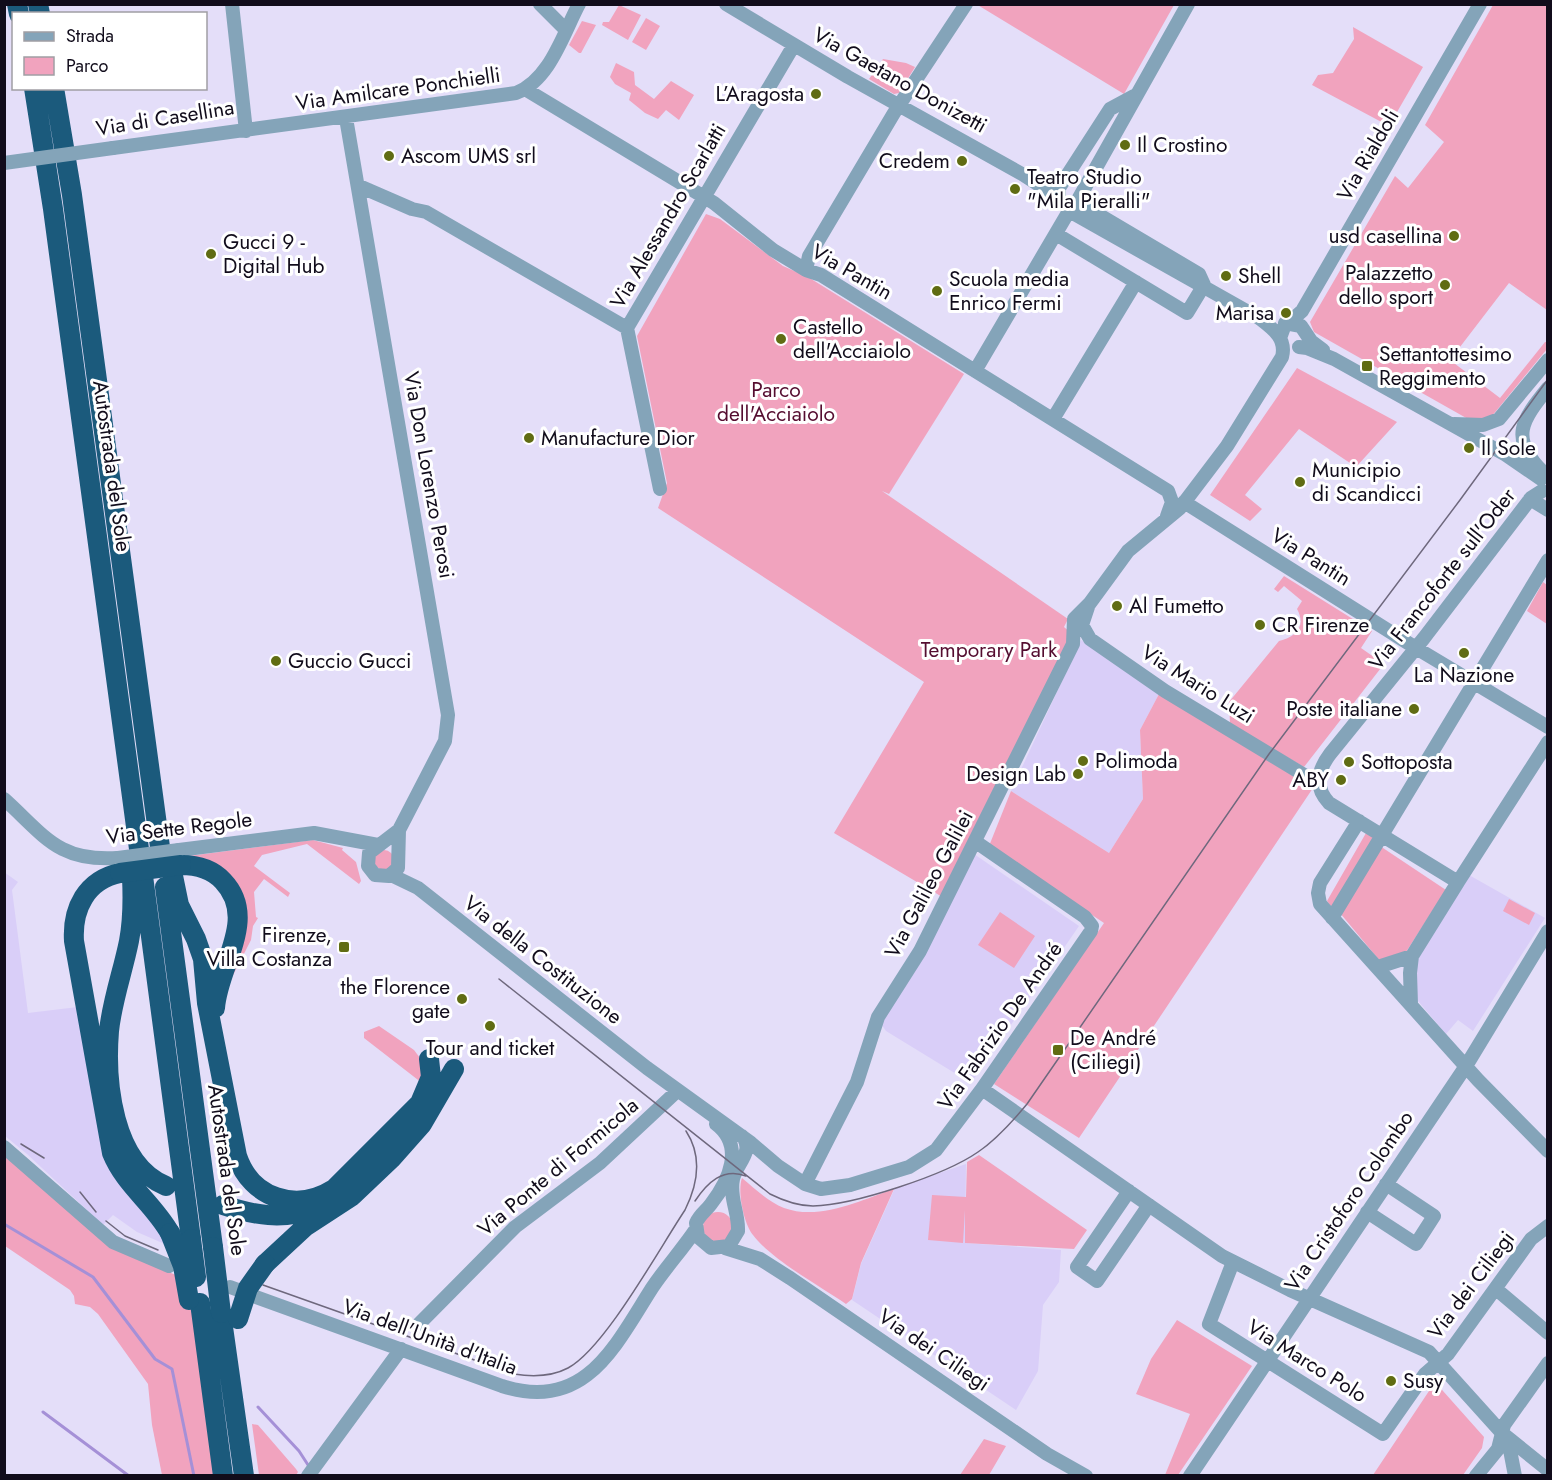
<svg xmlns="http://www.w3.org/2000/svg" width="1552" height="1480" viewBox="0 0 1552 1480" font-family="Jost,sans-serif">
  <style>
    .built { fill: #d9cef8 }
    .green { fill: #f1a3be }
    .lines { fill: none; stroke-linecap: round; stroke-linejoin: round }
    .stream { stroke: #a590d7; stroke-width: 3 }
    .minor { stroke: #84a4b9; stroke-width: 14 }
    .highway { stroke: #1b5a7c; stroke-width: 20 }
    .tram { stroke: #6e687d; stroke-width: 1.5 }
    .minor-bridge { stroke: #84a4b9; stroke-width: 14 }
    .highway-bridge { stroke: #1b5a7c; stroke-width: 20 }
    .poi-dot { fill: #606c13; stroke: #fff; stroke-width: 2 }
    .labels { text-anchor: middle; stroke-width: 6; stroke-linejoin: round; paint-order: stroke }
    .street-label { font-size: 21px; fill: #110c1b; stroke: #fff }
    .poi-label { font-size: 21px; fill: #110c1b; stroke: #fff; text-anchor: start }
    .park-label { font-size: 21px; fill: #550d30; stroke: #fff }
  </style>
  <rect width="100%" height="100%" fill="#e4def9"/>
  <!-- built -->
  <path class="built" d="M1081,640L1159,694L1140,730L1143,799L1109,853L1011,791Z
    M974,854L1079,926L971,1083L886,1031L879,1021Z
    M4,872L18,882L12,890L28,1013L78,1007L148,1214L167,1245L137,1232L113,1215L103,1225L27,1154L5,1136Z
    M1469,875L1545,918L1473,1031L1458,1020L1446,1034L1418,1001L1414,976L1417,960Z
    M966,1164L965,1243L1061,1250L1059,1282L1043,1305L1038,1371L1016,1410L852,1300L861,1264L895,1188Z"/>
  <!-- green -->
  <path class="green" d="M976,4L1174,5L1124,94Z
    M619,5L641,15L628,40L602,25L603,22H609Z
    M1493,5H1547V310L1509,283L1450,360L1500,398L1545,342H1547V349L1492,416L1481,420L1468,419L1314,332L1310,322L1395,176L1408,188L1444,142L1425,125Z
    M646,18L660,26L646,50L632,42Z
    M582,21L596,25L581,53H579L569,45Z
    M1353,27L1423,67L1389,126L1312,85L1318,75L1333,73L1354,39Z
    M883,59L906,63L915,67L899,93L894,94L869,79Z
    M616,63L634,72L635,85L654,99L671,81L694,95L679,120L666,110L658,119L645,113L629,100L631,93L615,84L610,77Z
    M706,214L720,219L783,266L808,277L964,374L889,494L882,491L1068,619L1064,627L1071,633L1072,640L944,898L834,833L924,682L658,508L667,483L637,336Z
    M1297,368L1397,422L1356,467L1299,429L1245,495L1262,509L1250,521L1210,495Z
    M1284,576L1372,631L1361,648L1384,664L1304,767L1230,724L1229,702L1279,641C1295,637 1307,627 1297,609L1302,601L1284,586L1278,592L1274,589Z
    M1543,582L1547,585V624L1527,611Z
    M1159,694L1313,788L1079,1138L994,1084L1104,923L989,846L1011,791L1109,853L1143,799L1140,730Z
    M1366,833L1374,838L1333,909L1327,901Z
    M313,840L343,848L342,850L356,862L361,881L359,884L307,844L262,855L254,866L290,893L288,897L264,879L254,892L256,917L258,918L253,926L251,940L227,987L243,904L181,857Z
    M1380,846L1446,890L1406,952L1380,961L1340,913Z
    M374 860a10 10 0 1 1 20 0a10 10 0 1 1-20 0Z
    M1509,899L1535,913L1529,925L1503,911Z
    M1000,912L1035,936L1014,968L978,945Z
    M379,1026L414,1050L420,1058L422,1083L364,1038V1032Z
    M4,1147L103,1234L169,1266L171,1273L186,1279L223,1475H162L152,1425L148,1384L98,1314L90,1307L75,1304L74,1296L70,1290L5,1246Z
    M979,1155L1087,1230L1074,1249L965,1243V1210L963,1243L928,1240L932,1195L966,1197L967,1162Z
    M742,1178C755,1189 769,1202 784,1208C820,1221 861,1200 894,1189L861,1263L852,1299L846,1304C820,1286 772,1260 753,1235C744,1224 737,1192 742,1178Z
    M703 1227a15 15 0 1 1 30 0a15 15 0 1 1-30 0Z
    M1177,1320L1252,1366L1178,1475H1165L1190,1414L1136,1394L1151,1359Z
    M1435,1382L1484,1437L1482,1448L1463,1475H1373Z
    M252,1424L258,1425L296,1469L298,1472L296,1475H259Z
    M984,1439L1006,1446L989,1475H960Z"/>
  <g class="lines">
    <!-- stream -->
    <path class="stream" d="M4,1224L93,1277L155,1359L172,1369L194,1476
      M258,1407L299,1451L310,1468
      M43,1412L129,1476"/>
    <!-- minor -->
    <path class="minor" d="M232,4L246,131
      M540,4L566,30
      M726,4L848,77L1022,174L1059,198L1069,211L1259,318C1272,328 1287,338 1282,357L1227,446L1180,508L1128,551L1090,603L1074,619L1073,644L920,951L878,1017L857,1082L805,1184
      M525,89L714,203L773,250L806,270L821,275L1168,491L1172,502L1167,516
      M346,118L448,715L445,741L399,830L369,853L368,866L375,875L389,876L398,868L399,830
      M113,148L516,93C550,80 563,34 579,4
      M359,186L412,209L426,212L627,328
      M1059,198V188L1110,109L1136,95
      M1079,198L1188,4
      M1079,203L1199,274L1204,285
      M1056,234L1187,313L1204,285
      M806,270L809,256L894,113L966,4
      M1285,323L1301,326L1311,341L1323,350
      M1280,338L1284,327L1302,311L1480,4
      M1299,347L1307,348L1334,359L1506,455L1541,479
      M975,371L1069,211
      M1053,419L1136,282
      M1454,424L1483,425L1499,419L1548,360
      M1542,471C1509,438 1522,420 1548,388
      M660,489L627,328L794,45
      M1530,499L1548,510
      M1184,502L1416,648L1548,727
      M1088,607L1082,625L1090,639L1165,691L1319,784
      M4,799C45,836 58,862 118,858
      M1359,821L1320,883L1318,893L1320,904L1478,1080L1548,1151
      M179,850L314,833L378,845
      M391,875L418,888L647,1068L751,1143L778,1166L805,1184L821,1189L850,1185L909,1167L936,1150L982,1089L1091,931L1092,926L1085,917L976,842
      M1458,882L1548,742
      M1332,918L1548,560
      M1378,967L1412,956
      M1411,1004L1410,973L1412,956L1458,882L1329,803C1314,787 1318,770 1330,754L1424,638L1531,498L1542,491
      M982,1089L1222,1256L1290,1290L1429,1352L1502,1433L1548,1470
      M716,1124C745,1146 729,1181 711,1204C706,1211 700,1214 696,1223L698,1237L711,1248L729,1246L738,1231C739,1213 729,1198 733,1179C736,1164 755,1151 742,1136
      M4,1147L113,1242L169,1266
      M1129,1191L1077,1267L1097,1281L1149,1205
      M1367,1212L1416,1244L1434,1216L1386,1184
      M725,1248L760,1259L790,1278L1047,1454L1086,1476
      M1233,1262L1209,1324L1383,1434L1425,1374L1448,1354L1531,1239L1548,1226
      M230,1287L241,1291
      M1496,1289L1548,1333
      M256,1297L502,1386C585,1413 615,1346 652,1288C666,1267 682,1250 696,1229
      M419,1324L515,1227L600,1163L674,1094
      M1504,1437L1510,1450L1515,1476
      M308,1476L401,1349
      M1190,1476L1466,1066L1548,931
      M1476,1476L1498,1449L1504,1425L1548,1363"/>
    <!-- highway -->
    <path class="highway" d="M17,4L19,14
      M38,4L40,14
      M34,88L53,209L139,849
      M54,88L72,195L160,847
      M181,865C197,865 212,869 223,881C259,919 218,965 215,1008
      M172,871L179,905L196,939L203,959L207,1003L237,1156C251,1198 296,1213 334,1189L420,1103L431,1077L429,1059
      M120,873C86,880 72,909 74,941L112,1153C125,1185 153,1203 170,1233
      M143,876L191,1239
      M132,877C133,898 133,920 129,941C123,971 112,1001 109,1031C105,1081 112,1164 166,1186
      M165,887L213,1247
      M223,1205C253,1215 284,1221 314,1208
      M265,1264L306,1226L352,1196L391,1159L422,1124L454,1069
      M200,1303L223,1476
      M221,1313L244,1476"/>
    <!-- tram -->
    <path class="tram" d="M499,979L770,1194C784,1201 797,1206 813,1206C854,1205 945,1175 978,1152C997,1139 1012,1122 1027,1104L1269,754L1460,500L1548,379
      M21,1144L44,1158
      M80,1192L96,1212
      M695,1201C707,1183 723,1167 746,1176
      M106,1221L125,1236L158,1250
      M263,1285L514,1374C533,1377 551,1377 568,1368C605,1348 659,1249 685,1210C698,1184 703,1157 686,1131"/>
    <!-- minor-bridge -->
    <path class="minor-bridge" d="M4,163L113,148
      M118,858L179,850"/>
    <!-- highway-bridge -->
    <path class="highway-bridge" d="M120,873L181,865
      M170,1233L183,1266L189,1300
      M191,1239L196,1277
      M213,1247L221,1313
      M238,1319L248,1288L265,1264"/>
  </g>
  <!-- markers -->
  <g class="poi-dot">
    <circle cx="816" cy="94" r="6"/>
    <circle cx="1125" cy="145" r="6"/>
    <circle cx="389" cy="156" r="6"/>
    <circle cx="962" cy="161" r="6"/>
    <circle cx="1015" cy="189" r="6"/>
    <circle cx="1454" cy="236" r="6"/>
    <circle cx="211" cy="254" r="6"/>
    <circle cx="1226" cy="276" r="6"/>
    <circle cx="1445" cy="285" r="6"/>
    <circle cx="937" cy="291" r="6"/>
    <circle cx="1286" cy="313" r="6"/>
    <circle cx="781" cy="339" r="6"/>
    <rect x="1361" y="360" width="12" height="12" rx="3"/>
    <circle cx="529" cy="438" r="6"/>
    <circle cx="1469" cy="448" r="6"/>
    <circle cx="1300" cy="482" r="6"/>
    <circle cx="1117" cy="606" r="6"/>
    <circle cx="1260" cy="625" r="6"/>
    <circle cx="1464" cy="653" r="6"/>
    <circle cx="276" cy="661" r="6"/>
    <circle cx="1414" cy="709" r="6"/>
    <circle cx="1083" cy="761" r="6"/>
    <circle cx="1349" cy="762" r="6"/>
    <circle cx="1078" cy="774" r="6"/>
    <circle cx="1341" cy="780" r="6"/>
    <rect x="338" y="941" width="12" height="12" rx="3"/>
    <circle cx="462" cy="999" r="6"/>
    <circle cx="490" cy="1026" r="6"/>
    <rect x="1052" y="1044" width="12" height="12" rx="3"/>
    <circle cx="1391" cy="1381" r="6"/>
  </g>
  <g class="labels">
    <!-- street labels -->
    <g class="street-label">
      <text transform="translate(900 80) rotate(29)" y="7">Via Gaetano Donizetti</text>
      <text transform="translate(398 89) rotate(-8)" y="7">Via Amilcare Ponchielli</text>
      <text transform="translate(165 118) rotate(-9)" y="7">Via di Casellina</text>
      <text transform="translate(1368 155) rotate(-60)" y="7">Via Rialdoli</text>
      <text transform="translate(668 216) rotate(-60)" y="7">Via Alessandro Scarlatti</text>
      <text transform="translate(852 272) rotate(30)" y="7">Via Pantin</text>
      <text transform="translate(112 466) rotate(82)" y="7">Autostrada del Sole</text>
      <text transform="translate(429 475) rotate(80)" y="7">Via Don Lorenzo Perosi</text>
      <text transform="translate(1311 557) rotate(32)" y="7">Via Pantin</text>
      <text transform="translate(1442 579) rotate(-52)" y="7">Via Francoforte sull'Oder</text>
      <text transform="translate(1198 684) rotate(32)" y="7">Via Mario Luzi</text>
      <text transform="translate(179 828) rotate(-7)" y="7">Via Sette Regole</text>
      <text transform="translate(929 884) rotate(-62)" y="7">Via Galileo Galilei</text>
      <text transform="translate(543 960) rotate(38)" y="7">Via della Costituzione</text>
      <text transform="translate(1000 1026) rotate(-55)" y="7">Via Fabrizio De André</text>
      <text transform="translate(558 1167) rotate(-40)" y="7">Via Ponte di Formicola</text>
      <text transform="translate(227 1170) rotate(82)" y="7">Autostrada del Sole</text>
      <text transform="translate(1349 1201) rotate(-56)" y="7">Via Cristoforo Colombo</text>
      <text transform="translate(1471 1285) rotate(-53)" y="7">Via dei Ciliegi</text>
      <text transform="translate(430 1337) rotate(20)" y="7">Via dell'Unità d'Italia</text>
      <text transform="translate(934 1350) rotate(34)" y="7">Via dei Ciliegi</text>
      <text transform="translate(1307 1361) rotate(32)" y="7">Via Marco Polo</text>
    </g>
    <!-- poi labels -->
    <g class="poi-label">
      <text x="804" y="101" text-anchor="end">L’Aragosta</text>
      <text x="1137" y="152">Il Crostino</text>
      <text x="401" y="163">Ascom UMS srl</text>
      <text x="950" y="168" text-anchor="end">Credem</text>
      <text x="1027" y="184">Teatro Studio<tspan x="1027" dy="24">"Mila Pieralli"</tspan></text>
      <text x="1442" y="243" text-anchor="end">usd casellina</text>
      <text x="223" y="249">Gucci 9 -<tspan x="223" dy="24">Digital Hub</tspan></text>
      <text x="1433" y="280" text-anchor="end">Palazzetto<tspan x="1433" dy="24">dello sport</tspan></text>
      <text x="1238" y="283">Shell</text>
      <text x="949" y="286">Scuola media<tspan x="949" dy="24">Enrico Fermi</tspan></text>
      <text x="1274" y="320" text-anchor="end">Marisa</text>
      <text x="793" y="334">Castello<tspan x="793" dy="24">dell'Acciaiolo</tspan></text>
      <text x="1379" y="361">Settantottesimo<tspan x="1379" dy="24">Reggimento</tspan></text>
      <text x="541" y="445">Manufacture Dior</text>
      <text x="1481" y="455">Il Sole</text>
      <text x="1312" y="477">Municipio<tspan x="1312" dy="24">di Scandicci</tspan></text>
      <text x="1129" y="613">Al Fumetto</text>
      <text x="1272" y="632">CR Firenze</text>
      <text x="288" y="668">Guccio Gucci</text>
      <text x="1464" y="682" text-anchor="middle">La Nazione</text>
      <text x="1402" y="716" text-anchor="end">Poste italiane</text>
      <text x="1095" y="768">Polimoda</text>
      <text x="1361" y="769">Sottoposta</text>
      <text x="1066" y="781" text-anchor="end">Design Lab</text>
      <text x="1329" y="787" text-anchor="end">ABY</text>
      <text x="332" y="942" text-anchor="end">Firenze,<tspan x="332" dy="24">Villa Costanza</tspan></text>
      <text x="450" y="994" text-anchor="end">the Florence<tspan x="450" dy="24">gate</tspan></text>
      <text x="1070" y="1045">De André<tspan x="1070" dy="24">(Ciliegi)</tspan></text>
      <text x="490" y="1055" text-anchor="middle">Tour and ticket</text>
      <text x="1403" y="1388">Susy</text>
    </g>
    <!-- park labels -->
    <g class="park-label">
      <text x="776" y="397">Parco<tspan x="776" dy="24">dell'Acciaiolo</tspan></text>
      <text x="989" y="657">Temporary Park</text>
    </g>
  </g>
  <!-- border -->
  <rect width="1552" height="1480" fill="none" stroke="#110c1b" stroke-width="12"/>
  <!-- legend -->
  <rect x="12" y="12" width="195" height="78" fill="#ffffff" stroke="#a09ea4" stroke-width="1.5"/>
  <rect x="24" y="32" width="30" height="9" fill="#84a4b9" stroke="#a09ea4" stroke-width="1.5"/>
  <text x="66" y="42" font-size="18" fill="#110c1b">Strada</text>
  <rect x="24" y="57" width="30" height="18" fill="#f1a3be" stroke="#a09ea4" stroke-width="1.5"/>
  <text x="66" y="72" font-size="18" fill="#110c1b">Parco</text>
</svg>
